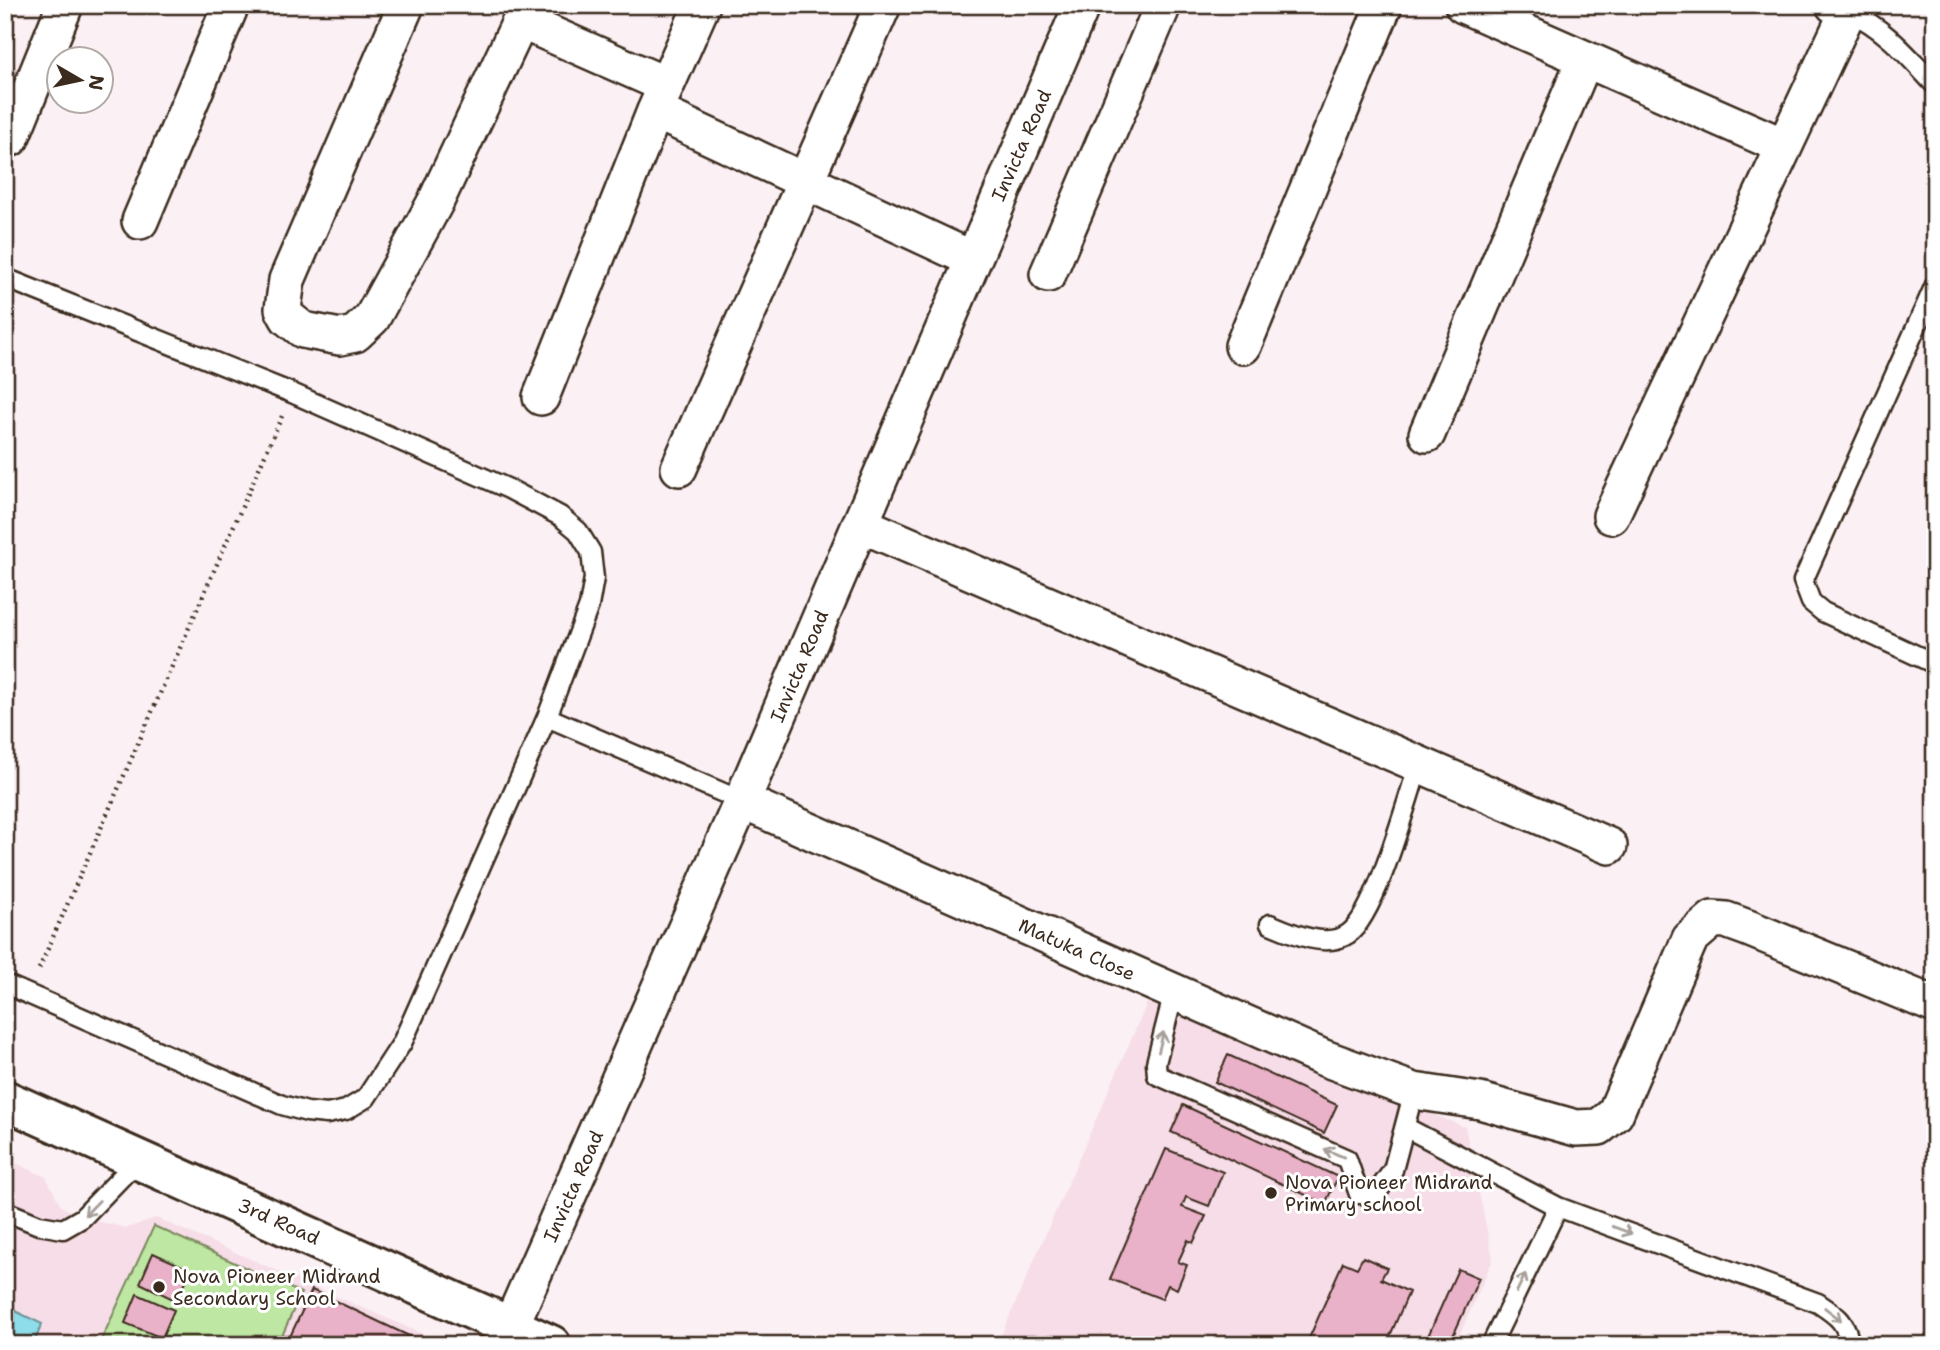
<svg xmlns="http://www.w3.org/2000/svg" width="1940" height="1350" viewBox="0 0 1940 1350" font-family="'Shantell Sans',sans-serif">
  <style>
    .built { fill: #f6dde7 }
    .green { fill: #bee7a3; stroke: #7c8860; stroke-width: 2 }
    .water { fill: #8eddeb; stroke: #6d9599; stroke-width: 2 }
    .building { fill: #eab2c8; stroke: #3b2a1e; stroke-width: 2 }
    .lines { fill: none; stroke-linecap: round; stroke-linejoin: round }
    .service-casing { stroke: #3b2a1e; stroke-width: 23 }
    .minor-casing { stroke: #3b2a1e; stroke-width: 40 }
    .tertiary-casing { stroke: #3b2a1e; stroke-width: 44 }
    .path { stroke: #3b2a1e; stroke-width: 4.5; stroke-dasharray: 2 5; stroke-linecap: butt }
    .service { stroke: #fff; stroke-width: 18 }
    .minor { stroke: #fff; stroke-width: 35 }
    .tertiary { stroke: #fff; stroke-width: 38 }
    .oneway { stroke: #a79f9a }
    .poi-dot { fill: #3b2a1e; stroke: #fff; stroke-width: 2.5 }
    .labels { text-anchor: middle; stroke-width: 6; stroke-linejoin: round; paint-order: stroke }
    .street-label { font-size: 19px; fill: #3b2a1e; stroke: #fff }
    .poi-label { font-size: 19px; fill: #3b2a1e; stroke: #fff; text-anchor: start }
  </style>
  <rect width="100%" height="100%" fill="#fbf0f4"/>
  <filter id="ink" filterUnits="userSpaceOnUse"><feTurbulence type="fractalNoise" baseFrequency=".0143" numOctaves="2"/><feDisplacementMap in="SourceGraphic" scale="14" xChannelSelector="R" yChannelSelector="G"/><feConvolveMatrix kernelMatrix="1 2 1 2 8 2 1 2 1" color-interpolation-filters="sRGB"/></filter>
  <g filter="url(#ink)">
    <!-- built -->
    <path class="built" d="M1148,1001L1465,1127L1493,1259L1455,1345H997Z
      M5,1158L46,1177L61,1206L82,1218L127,1228L156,1218L448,1345H5Z"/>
    <!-- green -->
    <path class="green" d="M154,1226L301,1293L278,1345H99Z"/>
    <!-- water -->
    <path class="water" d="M5,1306L42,1324L33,1345H5Z"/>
    <!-- building -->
    <path class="building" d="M1228,1055L1337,1105L1324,1133L1215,1082Z
      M1183,1105L1338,1177L1325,1204L1171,1132Z
      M1166,1149L1223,1172L1209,1206L1186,1197L1182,1207L1206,1216L1193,1243L1188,1240L1178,1262L1187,1265L1177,1289L1168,1285L1162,1299L1110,1279Z
      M153,1253L191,1270L177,1301L140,1283Z
      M1363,1257L1387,1268L1381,1279L1409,1292L1386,1345H1306L1343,1262L1357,1268Z
      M1458,1269L1479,1278L1449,1345H1424Z
      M312,1290L428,1345H286Z
      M137,1294L174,1310L162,1338L125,1323Z"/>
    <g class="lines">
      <defs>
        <path id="service" d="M1848,11C1885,28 1908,56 1935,85
          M5,278L292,393L509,489L560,516L578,531L591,552L594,578L589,606L547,717L402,1043L366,1098L346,1110L327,1114L307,1112L282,1105L5,984
          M1935,285L1803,581L1811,602L1823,612L1935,664
          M547,717L742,801
          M1270,924C1291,933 1326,949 1348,934C1376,915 1407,800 1419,764
          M1174,992L1156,1063L1157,1075L1347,1159L1359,1194H1376L1393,1170L1414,1091
          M1405,1127L1558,1207L1818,1303C1836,1315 1848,1322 1849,1345
          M5,1211L39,1225L63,1229L82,1218L139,1159
          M1491,1345L1558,1207"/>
        <path id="minor" d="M406,5L287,280L283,309L288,318L303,330L340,337L355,334L372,318L436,201L528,5
          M1463,5L1783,146
          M521,21L666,85
          M655,111L972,259
          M11,138L65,5
          M140,221L231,5
          M1048,274L1163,5
          M1243,346L1384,5
          M541,397L655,111L702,5
          M1427,434L1585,59
          M679,468L883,5
          M1611,516L1848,11L1834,5
          M860,524L1609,846
          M742,801L1324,1058L1414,1091L1480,1101L1576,1128L1599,1127L1615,1114L1690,939L1713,919L1726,920L1748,928L1935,1005
          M511,1325L742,801L1082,5"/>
        <path id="tertiary" d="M5,1100L551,1345"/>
      </defs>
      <!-- service casing -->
      <use href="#service" class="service-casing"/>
      <!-- minor casing -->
      <use href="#minor" class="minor-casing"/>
      <!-- tertiary casing -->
      <use href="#tertiary" class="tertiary-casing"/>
      <!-- path -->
      <path class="path" d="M39,969L282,416"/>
      <!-- service -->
      <use href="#service" class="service"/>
      <!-- minor -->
      <use href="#minor" class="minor"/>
      <!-- tertiary -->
      <use href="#tertiary" class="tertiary"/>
    </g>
    <!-- one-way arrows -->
    <defs><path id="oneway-shaft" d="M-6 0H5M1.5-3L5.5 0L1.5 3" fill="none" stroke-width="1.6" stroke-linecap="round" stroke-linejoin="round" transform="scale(1.75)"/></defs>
    <g class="oneway">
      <use href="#oneway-shaft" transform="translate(1161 1042) rotate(-76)"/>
      <use href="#oneway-shaft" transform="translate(1334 1153) rotate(-157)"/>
      <use href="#oneway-shaft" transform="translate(92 1208) rotate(134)"/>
      <use href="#oneway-shaft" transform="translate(1622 1230) rotate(20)"/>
      <use href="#oneway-shaft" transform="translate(1521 1283) rotate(-64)"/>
      <use href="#oneway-shaft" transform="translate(1833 1314) rotate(38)"/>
    </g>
  </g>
  <!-- markers -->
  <g class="poi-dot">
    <circle cx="1271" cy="1193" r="7"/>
    <circle cx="159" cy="1287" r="7"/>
  </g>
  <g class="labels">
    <!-- street labels -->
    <g class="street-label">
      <text transform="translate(1021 145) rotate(-66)" y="7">Invicta Road</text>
      <text transform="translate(799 666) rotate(-67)" y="7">Invicta Road</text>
      <text transform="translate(1077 949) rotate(24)" y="7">Matuka Close</text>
      <text transform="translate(573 1186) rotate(-66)" y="7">Invicta Road</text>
      <text transform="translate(279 1221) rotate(24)" y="7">3rd Road</text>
    </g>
    <!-- poi labels -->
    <g class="poi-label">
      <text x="1285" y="1189">Nova Pioneer Midrand<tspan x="1285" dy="22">Primary school</tspan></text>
      <text x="173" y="1283">Nova Pioneer Midrand<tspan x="173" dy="22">Secondary School</tspan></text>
    </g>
  </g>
  <!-- margin -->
  <rect width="1940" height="1350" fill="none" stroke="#fff" stroke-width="28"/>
  <rect x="14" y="14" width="1912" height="1322" fill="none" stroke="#3b2a1e" stroke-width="2.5" filter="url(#ink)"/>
  <!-- north arrow -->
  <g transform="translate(80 80) rotate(99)"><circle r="33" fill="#ffffff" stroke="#b1aaa5" stroke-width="2"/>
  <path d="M0-5L12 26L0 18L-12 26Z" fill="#3b2a1e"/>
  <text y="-10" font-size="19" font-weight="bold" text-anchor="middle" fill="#3b2a1e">N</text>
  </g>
</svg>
